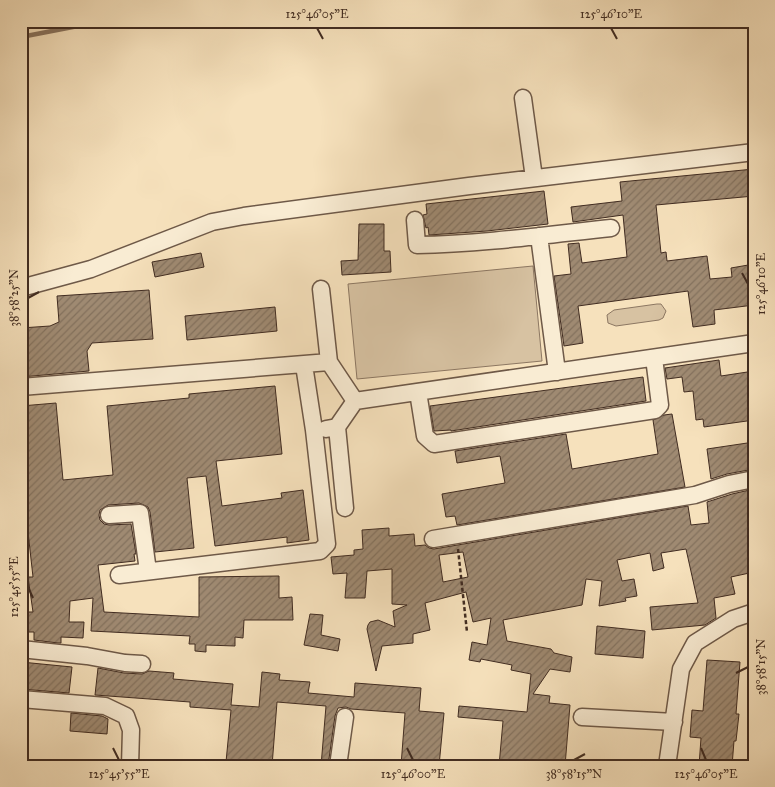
<svg xmlns="http://www.w3.org/2000/svg" width="775" height="787" viewBox="0 0 775 787" font-family="'IM FELL Great Primer',serif">
  <style>
    .grass { fill: #d7c2a2; stroke: #8c7762 }
    .lines { fill: none; stroke-linecap: round; stroke-linejoin: round }
    .stream { stroke: #88735e; stroke-width: 4.5 }
    .building { fill: url(#building-hatch); stroke: #412c21; fill-rule: evenodd }
    .minor-casing { stroke: #6e5948; stroke-width: 19 }
    .path { stroke: #412c21; stroke-width: 2.5; stroke-dasharray: 4 2.5; stroke-linecap: butt }
    .minor { stroke: #f9ecd3; stroke-width: 16 }
    .ticks { fill: none; stroke: #412c21; stroke-width: 2 }
    .neatline { fill: none; stroke: #412c21; stroke-width: 2 }
    .ticks-label { font-size: 12px; text-anchor: middle; fill: #412c21 }
  </style>
  <defs>
    <pattern id="building-hatch" width="6" height="6" patternUnits="userSpaceOnUse" patternTransform="scale(1.25)"><rect width="6" height="6" fill="#9f8a72"/><path d="M-1 1l2-2M0 6l6-6M5 7l2-2" fill="none" stroke="#83715d"/></pattern>
  </defs>
  <rect width="100%" height="100%" fill="#f6e1bc"/>
  <filter id="stains"><feTurbulence type="fractalNoise" baseFrequency=".004" numOctaves="4"/><feColorMatrix values="0 0 0 0 .2 0 0 0 0 .09 0 0 0 0 .02 0 0 0 .5 -.17"/></filter>
  <radialGradient id="worn" r=".72"><stop offset=".6" stop-color="#630" stop-opacity="0"/><stop offset="1" stop-color="#630" stop-opacity=".3"/></radialGradient>
  <!-- grass -->
  <path class="grass" d="M533,266L542,361L357,379L348,284Z
    M657,304H661L666,311L663,318L659,320L616,326L608,323L607,315L614,310Z"/>
  <g class="lines">
    <!-- stream -->
    <path class="stream" d="M21,37L104,21"/>
  </g>
  <!-- building -->
  <path class="building" d="M754,169V196L656,205L661,253L666,252L667,261L707,256L710,279L732,277L731,268L754,264V305L714,310L715,324L693,327L688,291L578,306L583,343L564,346L554,276L571,274L568,244L579,243L582,263L627,257L623,215L573,222L571,207L622,201L620,182Z
    M544,191L548,224L487,231L429,235L428,227L426,228L423,215L427,214L426,204Z
    M359,224H384V251H390L391,272L342,275L341,261L358,260Z
    M201,253L204,267L155,277L152,262Z
    M149,290L153,339L92,343L87,351L89,371L21,377V328L50,326L59,322L57,296Z
    M275,307L277,331L187,340L185,316Z
    M719,360L721,376L754,371V420L704,427L703,419L696,420L693,391L684,392L682,377L667,379L665,368Z
    M643,377L646,401L451,431V430L434,431L430,406Z
    M275,386L282,454L216,461L222,506L282,498L281,493L303,490L309,540L287,543V537L215,546L206,476L187,478L194,548L155,552L150,512L148,507L139,503L108,505L100,510L99,515L100,520L104,524L109,525L131,524L136,554H134L135,561L98,565L104,612L199,617V577L279,576V598L292,597L293,620H244L243,638L235,637V646L206,645V652L195,651V644H189L190,636L91,631L93,598L70,601L69,622H84L83,638L61,637V643H58L34,640V632H21V612H33L28,577H33L28,532L21,533V406L56,403L63,480L113,475L107,406L189,398V394Z
    M672,414L685,487L457,525L455,516L446,517L442,494L505,483L500,456L457,463L455,451L566,434L572,469L658,454L653,420L664,415Z
    M754,442V469L727,474L711,479L707,449Z
    M754,489V572L731,577L735,594L714,598L716,618L705,625L652,630L650,607L698,603L686,549L661,553L664,568L653,571L650,553L617,560L622,581L634,579L637,596L625,598L626,601L599,606L602,581L586,579L582,605L503,620L507,641L551,649L554,653L572,657L570,672L550,669L533,694L550,696L549,703L570,705L565,766H499L503,721L458,717L459,706L527,712L531,674L511,670L512,665L481,659L480,662L469,660L472,642L487,645L491,618L473,622L466,592L425,603L430,630L413,634V643L382,646L376,671L367,629L368,625L370,622L378,620L395,627L393,611L407,605L392,604V569L367,571L365,598H345L347,573L333,574L331,557L354,555V550L363,549L362,530L389,528V536L414,534L415,546L425,545L429,548L434,549L688,506L691,525L709,523L707,502L732,494ZM463,552L468,577L443,582L439,555Z
    M310,614L323,615L321,635L340,639L338,651L304,645Z
    M597,626L645,631L643,658L595,654Z
    M707,660L740,662L736,714H739L736,741H734L732,766H699L701,738L690,737L692,710L703,711Z
    M21,662L72,667L69,693L21,689Z
    M98,668L124,673L142,674L149,671L174,673L173,679L233,684L231,705L259,707L262,672L280,674L279,680L310,682L308,693L354,697L355,683L421,688L419,711L444,713L439,766H401L405,713L351,709L346,707L338,708L335,716L328,766H321L326,706L277,702L272,766H254V764L226,762L231,710L190,707V702L95,695Z
    M71,713L102,716L108,719L107,734L70,731Z"/>
  <g class="lines">
    <defs>
      <path id="minor" d="M523,98L534,178
        M415,220L417,245C481,244 546,235 611,228
        M539,236L557,372
        M21,288L91,269L212,222L244,216L469,186L754,152
        M321,289L329,362
        M21,387L329,362L355,401L754,343
        M418,392L425,436L434,444L655,410L660,405L654,358
        M337,427L345,508
        M326,429L337,427L355,401
        M109,515L140,513L148,571
        M433,539L695,495L729,484L754,479
        M119,575L320,551L327,544L314,430L304,365
        M21,649L87,656L125,663L142,664
        M21,699L105,706L126,716L131,730L130,766
        M582,717L674,722
        M338,766L345,717
        M667,766L681,669L695,643L733,619L754,612"/>
    </defs>
    <!-- minor casing -->
    <use href="#minor" class="minor-casing"/>
    <!-- path -->
    <path class="path" d="M458,549L467,632"/>
    <!-- minor -->
    <use href="#minor" class="minor"/>
  </g>
  <!-- ticks -->
  <path class="ticks" d="M317,28L323,39M611,28L617,39M742,273L748,284M28,298L39,292M28,587L33,598M736,673L748,667M113,748L119,760M407,748L413,760M701,748L706,760M574,760L585,754"/>
  <!-- margin -->
  <rect width="775" height="787" fill="none" stroke="#f6e1bc" stroke-width="55"/>
  <rect x="28" y="28" width="720" height="732" class="neatline"/>
  <g class="ticks-label">
    <text x="317" y="18">125°46'05"E</text>
    <text x="611" y="18">125°46'10"E</text>
    <text transform="translate(761 284) rotate(-90)" y="4">125°46'10"E</text>
    <text transform="translate(14 298) rotate(-90)" y="4">38°58'25"N</text>
    <text transform="translate(14 587) rotate(-90)" y="4">125°45'55"E</text>
    <text transform="translate(761 667) rotate(-90)" y="4">38°58'15"N</text>
    <text x="119" y="778">125°45'55"E</text>
    <text x="413" y="778">125°46'00"E</text>
    <text x="574" y="778">38°58'15"N</text>
    <text x="706" y="778">125°46'05"E</text>
  </g>
  <rect width="100%" height="100%" filter="url(#stains)"/>
  <rect width="100%" height="100%" fill="url(#worn)"/>
</svg>
